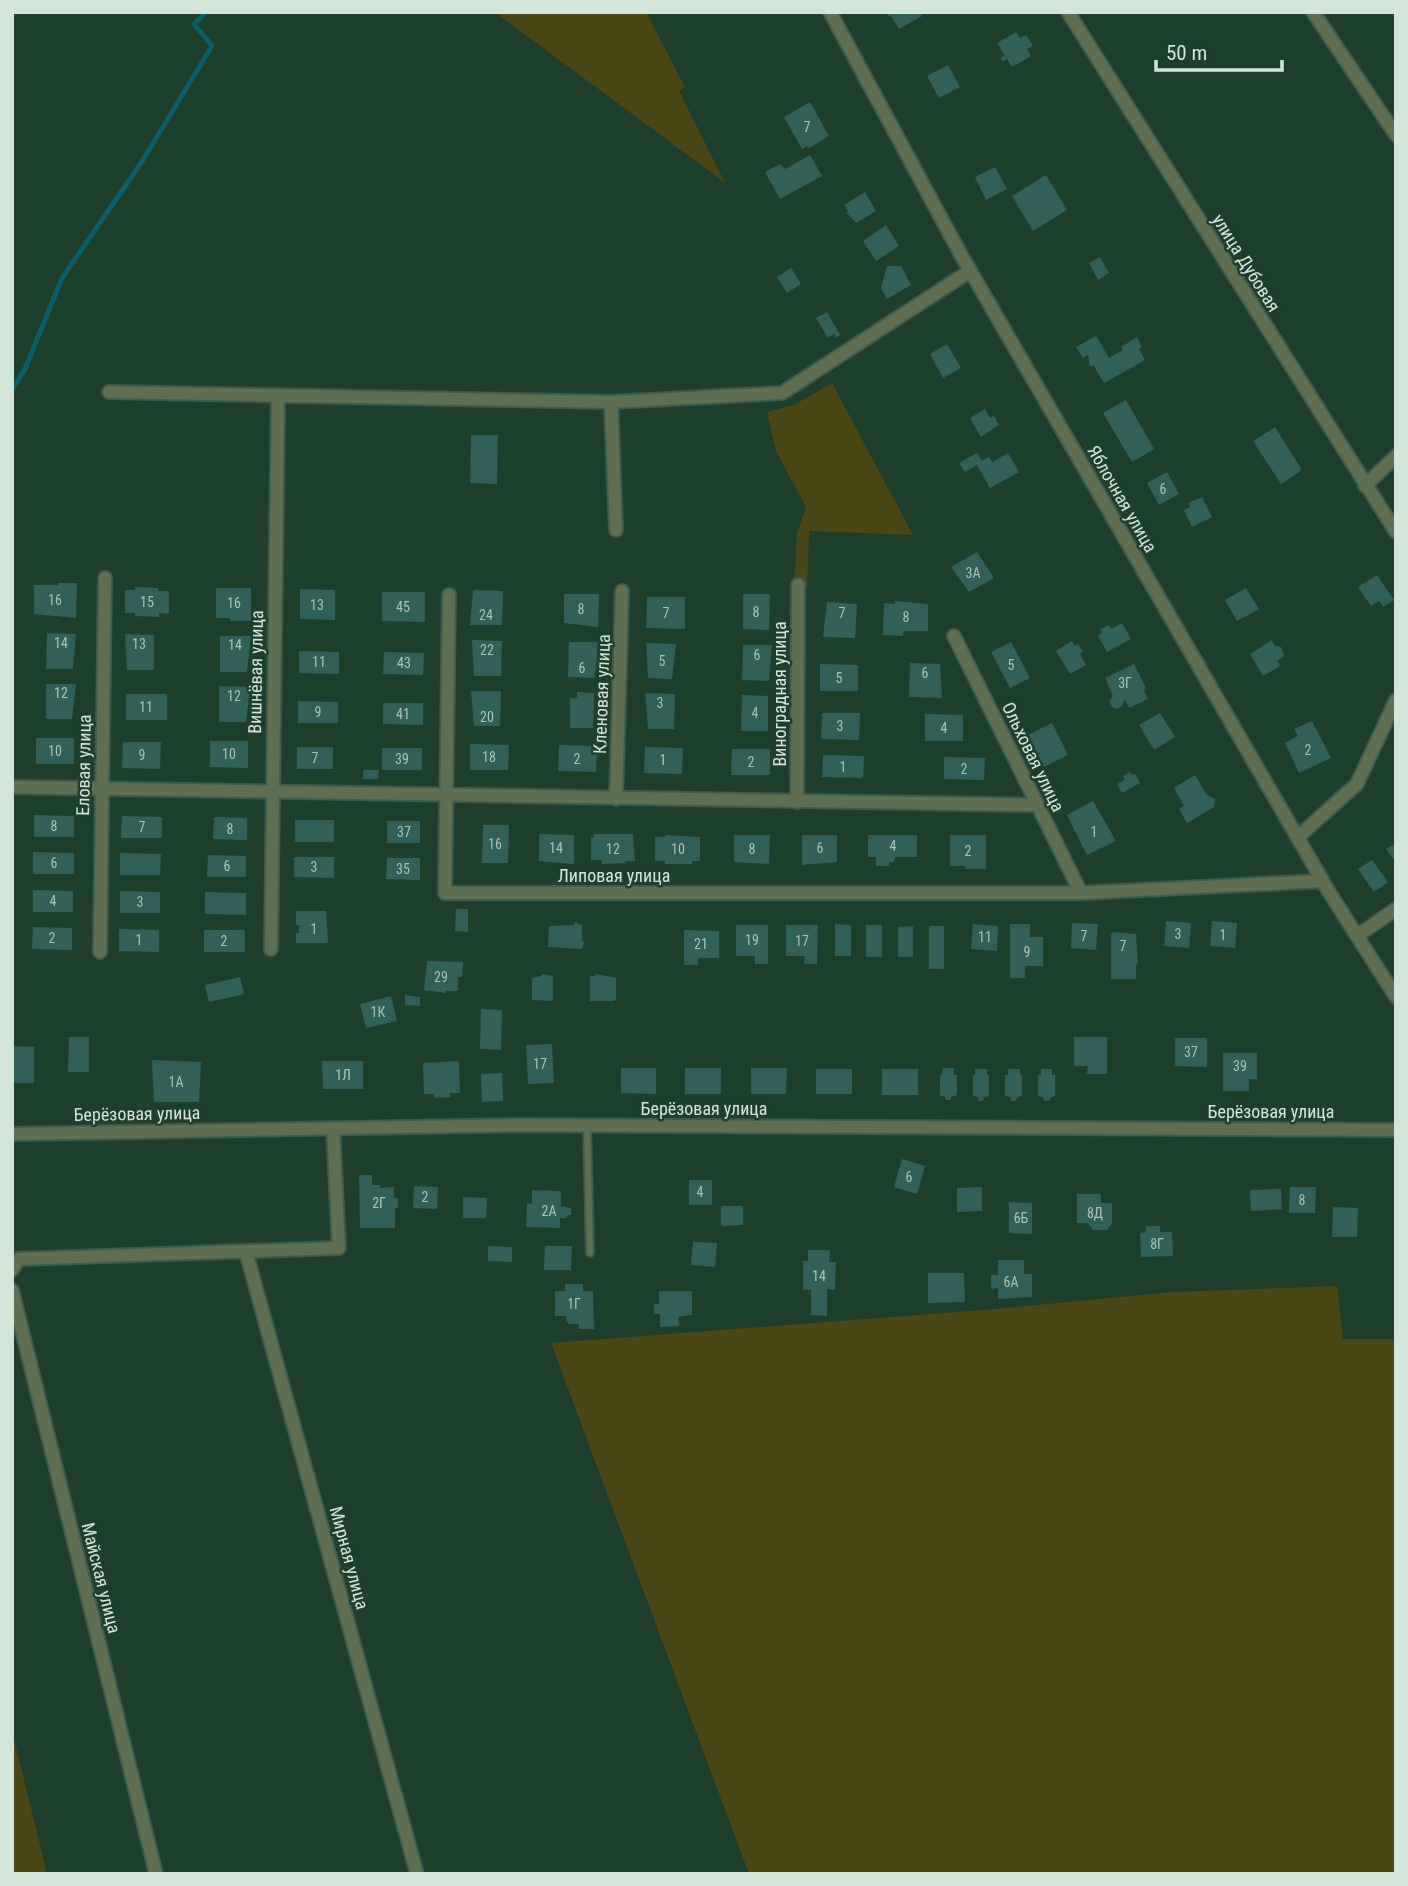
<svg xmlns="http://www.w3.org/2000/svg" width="1408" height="1886" viewBox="0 0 1408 1886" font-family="'Roboto Condensed',sans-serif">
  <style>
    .green { fill: #4b4716 }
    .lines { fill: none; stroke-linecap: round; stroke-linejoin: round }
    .stream { stroke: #0f5e6b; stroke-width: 5 }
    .building { fill: #335f59 }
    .service-casing { stroke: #3f5d4c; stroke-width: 10 }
    .minor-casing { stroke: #3f5d4c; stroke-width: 16 }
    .service { stroke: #5e704f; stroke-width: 6 }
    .minor { stroke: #5e704f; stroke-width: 12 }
    .labels { text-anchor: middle; stroke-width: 5; stroke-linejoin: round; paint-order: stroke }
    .number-label { font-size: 14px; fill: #abc4ba }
    .street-label { font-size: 18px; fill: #d3e6da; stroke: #1f3f2d }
  </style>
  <rect width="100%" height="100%" fill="#1f3f2d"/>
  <!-- green -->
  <path class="green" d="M495,12H646L685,87L679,91L725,183Z
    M832,383L913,535L809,531L807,588H794L797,533L806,507L776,451L767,412L794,405Z
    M1337,1286L1343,1339H1396V1874H749L551,1343L996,1309L1173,1292Z
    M12,1730L47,1874H12Z"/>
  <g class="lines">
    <!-- stream -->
    <path class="stream" d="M12,390L25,369L62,278L141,163L212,46L194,24L206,12"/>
  </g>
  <!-- building -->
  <path class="building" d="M887,12H920L922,16L899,29L891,16L889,17Z
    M1016,32L1020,38L1026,35L1033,46L1027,49L1031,56L1012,67L1007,59L1003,62L1000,58L1005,55L997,43Z
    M948,65L960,87L939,98L927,76Z
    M810,102L829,136L809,148L807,146L802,149L784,117Z
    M810,155L822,176L780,199L765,172L780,164L785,169Z
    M995,167L1007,189L986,200L975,177Z
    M1046,175L1067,210L1033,231L1012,196Z
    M865,192L876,211L856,223L846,212L848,211L844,205Z
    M886,225L899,246L876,261L863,241Z
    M1100,257L1109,273L1098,280L1089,263Z
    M887,266H901L911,285L887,299L881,288Z
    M791,268L801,284L787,293L777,277Z
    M827,312L840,335L836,338L834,334L828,338L816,318Z
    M1096,336L1109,358L1123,350L1121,347L1137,337L1142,347L1139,349L1145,360L1104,383L1094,366H1090L1088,355L1083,358L1076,347Z
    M947,344L961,368L943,378L930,354Z
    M1126,400L1154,449L1132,462L1103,413Z
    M985,409L990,418L994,416L999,425L981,437L970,418Z
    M1275,427L1302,470L1281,484L1253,441Z
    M471,435H498L497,484L470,483Z
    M977,453L982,461L989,457L992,462L1008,453L1019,472L990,488L977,465L965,472L959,463Z
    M1167,472L1179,494L1159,505L1147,483Z
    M1202,497L1212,517L1192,527L1184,510L1190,507L1188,503Z
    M977,552L994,578L969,592L951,567Z
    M1377,575L1394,600L1383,607L1379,601L1371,606L1358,587Z
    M58,583H77L76,618L34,614V585H58Z
    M135,587L158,588V591H169V614L159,613V617L135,616V613H125V590H135Z
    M216,588H251V621H230V618H216Z
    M1246,588L1259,609L1237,621L1225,600Z
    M300,589L335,590V620L300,619Z
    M473,590L503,591L502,625H470Z
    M382,592H425V622L382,621Z
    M564,594H599L598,627L564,623Z
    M743,594H770L769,630L743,629Z
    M647,597H685V629L646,628Z
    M895,601L928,604V631H904L903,636L883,635L884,603L895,604Z
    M827,602L857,604L855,638L823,637Z
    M1122,623L1131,639L1107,652L1098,636L1102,633L1100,629L1109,625L1111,629Z
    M47,633L76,634L73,669H46Z
    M125,634L154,635V670H127Z
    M220,636H251L247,672H220Z
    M472,640L502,641L501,676H474Z
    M1272,640L1275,646L1281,647L1284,656L1277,661L1280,666L1263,676L1250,654Z
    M1072,641L1075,646L1078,644L1083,652L1080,654L1086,665L1070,674L1056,651Z
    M569,642H598L595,678L568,677Z
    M1011,642L1030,678L1010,688L991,652Z
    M646,643L676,644L672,679L648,678Z
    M743,645H772L769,681L742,680Z
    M299,651L339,652V674L299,673Z
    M384,652L424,653L423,675L383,674Z
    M910,663L940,664L942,698L909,697Z
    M820,664L858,665V691H820Z
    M1134,664L1146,688L1144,690L1148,699L1129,708L1125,699L1122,706L1117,709L1112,707L1109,701L1113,696L1105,678Z
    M46,684H76L72,719H46Z
    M219,686L250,687L246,722H219Z
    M471,691H501L500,726H474Z
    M577,692L594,693L593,728H570V698H577Z
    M645,693L675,694L674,729H648Z
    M126,694H167V720H126Z
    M742,695L768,696V731H741Z
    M298,701L338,702V723H298Z
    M383,703H423V725L383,724Z
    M822,713H860L859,740L821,739Z
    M1160,713L1175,737L1154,750L1139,725Z
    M925,714L963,715V741H925Z
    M1312,721L1331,758L1299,773L1285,743L1298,736L1294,729Z
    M1052,723L1068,755L1044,767L1028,735Z
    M36,738H74V764H36Z
    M210,741H248V768L210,767Z
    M123,742H161L160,769L122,768Z
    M470,744L509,745L508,770H470Z
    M559,745L597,746L596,772L558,771Z
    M297,747H333V769H297Z
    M645,747L683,748L682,774L644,773Z
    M382,748H422V770H382Z
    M732,749H770V775H731Z
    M823,755L864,756L863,778L822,777Z
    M944,757L985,758L984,780L944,779Z
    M363,770H379L378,779H363Z
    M1130,772L1132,775L1135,774L1140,783L1122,793L1117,784L1125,780L1123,776Z
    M1195,775L1207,795L1215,799L1214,807L1187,823L1179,809L1184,806L1174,788Z
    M1093,801L1116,841L1087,855L1067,815Z
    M34,815L74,816V837H34Z
    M122,816L162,817V838H121Z
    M214,817L247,818V840L213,839Z
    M295,820H334V842H295Z
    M387,821H420V843H387Z
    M483,825H509L508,863H482Z
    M539,834L574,835V864L539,861Z
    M594,834H633L635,861H625V863L602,864V860H591V837L594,838Z
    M665,835L700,837V861H692V864H665V861H655V837H665Z
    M734,835H770L769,864L734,862Z
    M802,835H837V862L802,865Z
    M868,835H917V857H895L894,862H889V866H876V857H868Z
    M950,835H986V869H965V866H950Z
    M1396,843V863L1386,849Z
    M33,852L74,853V874H33Z
    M120,853L161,854L160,875H120Z
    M208,855L246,856V877H207Z
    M294,857H334V878L294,877Z
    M387,858H420V880L386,879Z
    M1372,860L1388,882L1374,892L1358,869Z
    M33,890L73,891V912H33Z
    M120,891L160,892V913H120Z
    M205,892L246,893V915L205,914Z
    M456,909H468V932L455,931Z
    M296,911H326L328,943H296V933H299V925H296Z
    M1166,921L1191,923L1189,948L1164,946Z
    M1212,921L1237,923L1235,948L1210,946Z
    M575,922L582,925V941L584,942L582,949L548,947L549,926L574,925Z
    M1072,923L1098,924L1096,950L1071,948Z
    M835,924L851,925V956H835Z
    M973,924L998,926L997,951L971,949Z
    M1010,924H1030V937H1043V966H1025V978H1010Z
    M736,925H768V964H755V956H736Z
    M786,925H818L817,964H804L805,956H786Z
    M866,925H882V957H866Z
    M913,926V957H898V927Z
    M929,926H944V969H929Z
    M33,927L72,928V950L32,949Z
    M119,929L159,930V952L119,951Z
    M204,930H245V952H204Z
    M684,930L719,931V958H698V965H684Z
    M1113,932L1136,934L1138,964L1136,965V979H1111V935Z
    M427,961L463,962L462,977H458V991H446V993L424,990Z
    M542,974L553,976V1001L532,1000V978L541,976Z
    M596,974L616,978V999L614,1001H590V976H595Z
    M240,977L244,994L209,1002L205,985Z
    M405,995L420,997V1006L405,1005Z
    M391,996L397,1021L366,1028L360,1004Z
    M481,1009L502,1010L501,1050L480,1049Z
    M69,1037H89V1072H68Z
    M1074,1037H1107V1074H1087L1088,1066H1074Z
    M1175,1038H1207V1067L1175,1066Z
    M552,1044L554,1083L528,1084L526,1045Z
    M12,1046L34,1047V1083H12Z
    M1223,1053H1257V1079H1249V1091H1223Z
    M152,1060L201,1062L199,1102H154Z
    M322,1061H363V1089H323Z
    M459,1061L460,1093H450V1097L434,1098V1094H424L423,1063Z
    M621,1068H656V1094L621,1093Z
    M685,1068H721V1094H685Z
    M751,1068H787L786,1094H751Z
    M943,1068H954V1075H957V1095L951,1097V1100H946L945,1097L940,1095V1075H942Z
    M816,1069H852V1094H816Z
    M882,1069H918V1095H882Z
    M975,1069H987V1075H989V1096L984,1097L983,1101H978V1097L973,1096V1075H975Z
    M1008,1069H1020V1075H1022V1096L1017,1097L1016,1101H1011L1010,1097L1005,1096V1075H1008Z
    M1041,1069H1052V1075H1055V1096L1051,1097L1049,1101H1044L1043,1097L1038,1096V1075H1041Z
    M502,1073L503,1101L482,1102L481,1074Z
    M902,1159L925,1166L917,1194L894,1187Z
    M359,1175H372V1185H380V1188L394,1187V1198H398V1208H395V1228H360Z
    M689,1180H712V1205H689Z
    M414,1186L438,1187L437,1209L413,1208Z
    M982,1187V1211L957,1212V1188Z
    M1290,1187H1316L1315,1213H1289Z
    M1281,1189L1282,1209L1251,1211L1250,1190Z
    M532,1190L561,1191V1206L571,1208V1215H567V1218H560V1228L526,1227L527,1203L532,1204Z
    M1077,1194H1101V1203H1112V1223L1107,1230H1093L1088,1223H1077Z
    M463,1197L487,1198L486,1218H463Z
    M1009,1202L1032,1203V1234L1009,1233Z
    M721,1206H743V1225L721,1226Z
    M1333,1207L1358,1208L1357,1237H1332Z
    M1146,1226H1160V1232H1172L1173,1256L1141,1257L1140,1233L1146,1232Z
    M693,1242L717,1243L715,1267L691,1265Z
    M488,1246L512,1247V1262L488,1261Z
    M545,1246H572L571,1270H544Z
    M808,1250H830L829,1262H836L835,1290L827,1289V1316L811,1315V1290H803V1261H808Z
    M998,1260H1024V1274H1032V1297L998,1299V1288L991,1289V1275H998Z
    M928,1273H964L965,1302L928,1303Z
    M565,1284H583V1291H593L594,1329H579V1324H569L566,1320V1316H555V1291H565Z
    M659,1291H690L692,1292V1315L678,1317L679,1326L660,1327V1314H654V1304H659Z"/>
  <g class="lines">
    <defs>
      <path id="service" d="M587,1126L590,1253"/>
      <path id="minor" d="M830,12L960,253L1329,892L1396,997
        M1068,12L1396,532
        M1313,12L1396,135
        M109,392L611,402L782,393L970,271
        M611,402L616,530
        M1365,486L1396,456
        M449,595L445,893H1081L1323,881
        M954,636L1081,893
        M12,787L1037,805
        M616,799L622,591
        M797,802L798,585
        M1298,837L1357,784L1396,700
        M1357,936L1396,909
        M271,949L278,395
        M100,952L105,578
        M12,1134L519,1125L1396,1130
        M246,1252L417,1874
        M12,1270L19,1259L339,1248L333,1128
        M12,1290L156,1874"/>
    </defs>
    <!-- service casing -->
    <use href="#service" class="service-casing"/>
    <!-- minor casing -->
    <use href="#minor" class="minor-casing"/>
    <!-- service -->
    <use href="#service" class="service"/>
    <!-- minor -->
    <use href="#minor" class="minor"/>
  </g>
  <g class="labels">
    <!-- number labels -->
    <g class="number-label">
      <text x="807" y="132">7</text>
      <text x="1163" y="494">6</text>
      <text x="973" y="578">3А</text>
      <text x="55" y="605">16</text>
      <text x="147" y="607">15</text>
      <text x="234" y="608">16</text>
      <text x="317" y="610">13</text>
      <text x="403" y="612">45</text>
      <text x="581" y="614">8</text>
      <text x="756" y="617">8</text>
      <text x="666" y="618">7</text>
      <text x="842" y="618">7</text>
      <text x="486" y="620">24</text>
      <text x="906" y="622">8</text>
      <text x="61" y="648">14</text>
      <text x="139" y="649">13</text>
      <text x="235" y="650">14</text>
      <text x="487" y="655">22</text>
      <text x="757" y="660">6</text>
      <text x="662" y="666">5</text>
      <text x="319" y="667">11</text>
      <text x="404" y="668">43</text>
      <text x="1011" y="670">5</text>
      <text x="582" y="673">6</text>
      <text x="925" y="678">6</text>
      <text x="839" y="683">5</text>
      <text x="1125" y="688">3Г</text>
      <text x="61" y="698">12</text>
      <text x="234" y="701">12</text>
      <text x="660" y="708">3</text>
      <text x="146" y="712">11</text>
      <text x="318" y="717">9</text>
      <text x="755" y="718">4</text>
      <text x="403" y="719">41</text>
      <text x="487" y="722">20</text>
      <text x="840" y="731">3</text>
      <text x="944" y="733">4</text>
      <text x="1308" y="755">2</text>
      <text x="55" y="756">10</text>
      <text x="229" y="759">10</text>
      <text x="142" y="760">9</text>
      <text x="489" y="762">18</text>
      <text x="315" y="763">7</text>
      <text x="402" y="764">39</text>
      <text x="577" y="764">2</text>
      <text x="663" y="765">1</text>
      <text x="751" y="767">2</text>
      <text x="843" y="772">1</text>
      <text x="964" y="774">2</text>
      <text x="54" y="831">8</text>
      <text x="142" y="832">7</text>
      <text x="230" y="834">8</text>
      <text x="404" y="837">37</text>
      <text x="1094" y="837">1</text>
      <text x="495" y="849">16</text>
      <text x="893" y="851">4</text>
      <text x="556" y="853">14</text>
      <text x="820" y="853">6</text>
      <text x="613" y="854">12</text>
      <text x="678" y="854">10</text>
      <text x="752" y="854">8</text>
      <text x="968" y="856">2</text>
      <text x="54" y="868">6</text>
      <text x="227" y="871">6</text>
      <text x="314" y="872">3</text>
      <text x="403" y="874">35</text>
      <text x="53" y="906">4</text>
      <text x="140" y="907">3</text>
      <text x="314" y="934">1</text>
      <text x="1178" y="939">3</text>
      <text x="1223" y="940">1</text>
      <text x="1084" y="941">7</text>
      <text x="985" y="942">11</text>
      <text x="52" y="943">2</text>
      <text x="139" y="945">1</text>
      <text x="752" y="945">19</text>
      <text x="224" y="946">2</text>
      <text x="802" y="946">17</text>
      <text x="701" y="949">21</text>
      <text x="1123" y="951">7</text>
      <text x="1027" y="957">9</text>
      <text x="441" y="982">29</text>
      <text x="378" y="1017">1К</text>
      <text x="1191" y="1057">37</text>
      <text x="540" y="1069">17</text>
      <text x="1240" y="1071">39</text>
      <text x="343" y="1080">1Л</text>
      <text x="176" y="1087">1А</text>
      <text x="909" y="1182">6</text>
      <text x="700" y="1197">4</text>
      <text x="425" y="1202">2</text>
      <text x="1302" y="1205">8</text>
      <text x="379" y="1208">2Г</text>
      <text x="549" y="1216">2А</text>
      <text x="1095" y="1218">8Д</text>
      <text x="1021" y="1223">6Б</text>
      <text x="1157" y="1249">8Г</text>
      <text x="819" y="1281">14</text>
      <text x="1011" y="1287">6А</text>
      <text x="574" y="1309">1Г</text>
    </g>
    <!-- street labels -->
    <g class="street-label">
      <text transform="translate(1246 263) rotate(58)" y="6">улица Дубовая</text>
      <text transform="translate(1122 499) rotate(60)" y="6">Яблочная улица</text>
      <text transform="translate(256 672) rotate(-89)" y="6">Вишнёвая улица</text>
      <text transform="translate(602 694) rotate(-88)" y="6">Кленовая улица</text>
      <text transform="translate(780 694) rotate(-90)" y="6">Виноградная улица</text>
      <text transform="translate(1033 757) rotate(64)" y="6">Ольховая улица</text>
      <text transform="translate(84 765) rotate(-89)" y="6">Еловая улица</text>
      <text x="614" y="882">Липовая улица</text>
      <text x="704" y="1115">Берёзовая улица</text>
      <text x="1271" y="1118">Берёзовая улица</text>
      <text transform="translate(137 1114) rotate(-1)" y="6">Берёзовая улица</text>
      <text transform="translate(349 1558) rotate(75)" y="6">Мирная улица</text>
      <text transform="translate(101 1578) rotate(76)" y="6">Майская улица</text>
    </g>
  </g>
  <!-- border -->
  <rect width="1408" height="1886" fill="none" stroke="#d3e6da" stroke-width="28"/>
  <!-- scale -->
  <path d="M1156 60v10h126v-10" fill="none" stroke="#d3e6da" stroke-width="3.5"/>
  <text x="1166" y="60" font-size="21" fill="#d3e6da" stroke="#1f3f2d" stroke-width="5" paint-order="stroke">50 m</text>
</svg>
